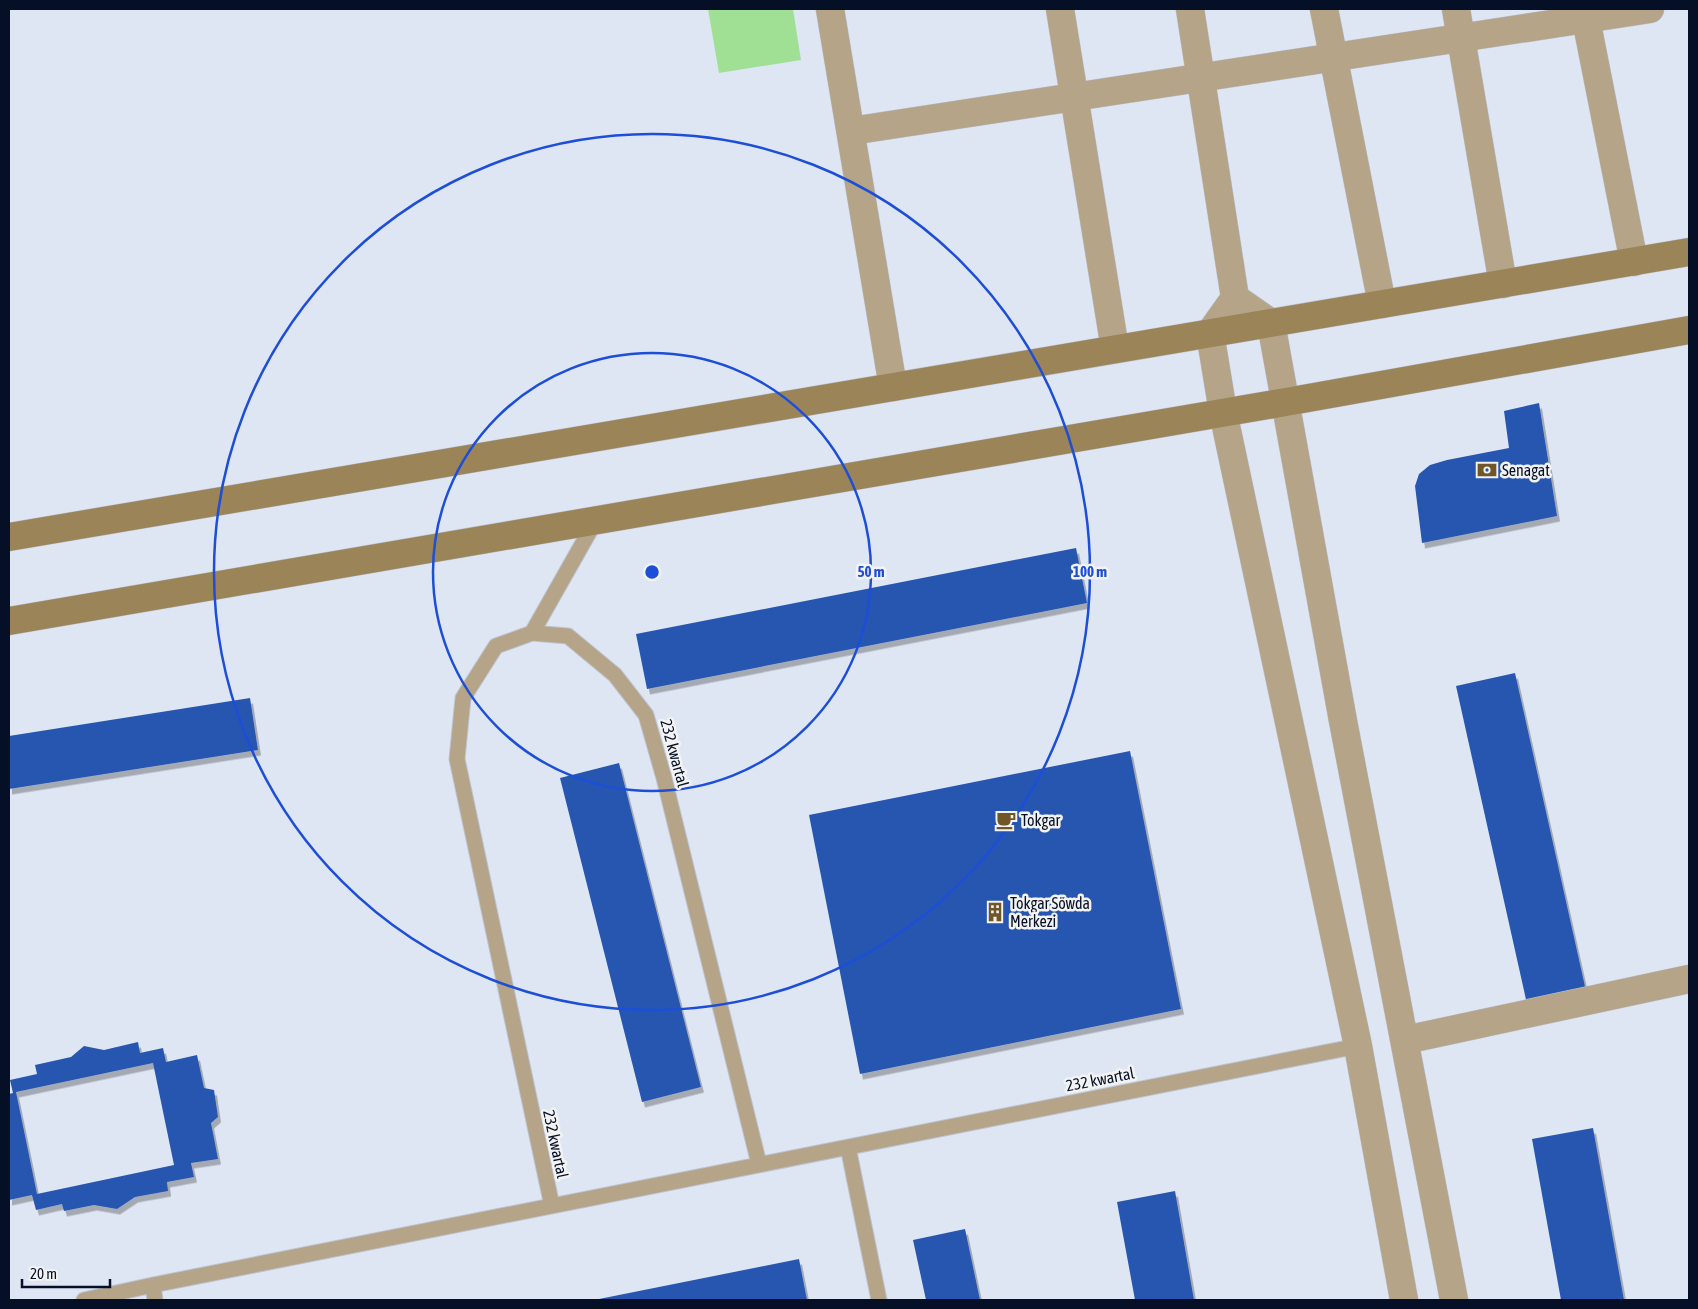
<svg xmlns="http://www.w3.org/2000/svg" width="1698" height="1309" viewBox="0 0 1698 1309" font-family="'Asap Condensed',sans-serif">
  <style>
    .green { fill: #9fe095 }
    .building { fill: #2757af; fill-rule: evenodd; filter: url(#shadow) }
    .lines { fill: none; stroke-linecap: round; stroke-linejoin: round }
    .lane-casing { stroke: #bcc4d2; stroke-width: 17 }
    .street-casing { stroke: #bcc4d2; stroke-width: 29 }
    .secondary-casing { stroke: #bcc4d2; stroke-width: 29 }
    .lane { stroke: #b5a488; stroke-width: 15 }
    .street { stroke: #b5a488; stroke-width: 28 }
    .secondary { stroke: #9c8459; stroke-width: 28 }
    .ring { fill: none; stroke: #1d4ed8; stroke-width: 2.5 }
    .labels { text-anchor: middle; stroke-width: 5; stroke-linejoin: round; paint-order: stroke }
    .poi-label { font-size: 16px; fill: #051026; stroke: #f3f3f3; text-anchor: start }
    .street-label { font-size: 16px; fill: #051026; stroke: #f3f3f3 }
    .centre { fill: #1d4ed8; stroke: #f3f3f3; stroke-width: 2.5 }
    .ring-label { font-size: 15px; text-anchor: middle; font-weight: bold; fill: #1d4ed8; stroke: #f3f3f3; stroke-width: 5; stroke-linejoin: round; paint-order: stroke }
  </style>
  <defs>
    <filter id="shadow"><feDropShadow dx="3" dy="5.5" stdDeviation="0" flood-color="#0004"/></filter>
  </defs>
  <rect width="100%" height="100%" fill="#dfe6f3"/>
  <!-- green -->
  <path class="green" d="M708,9H793L801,60L719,73Z"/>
  <!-- building -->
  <path class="building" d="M1539,403L1557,516L1422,543L1415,486L1419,474L1430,465L1447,460L1509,448L1504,411Z
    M1076,548L1087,603L647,689L636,634Z
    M1515,673L1586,991L1527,1004L1456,686Z
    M250,698L258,750L9,789V736Z
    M1130,751L1181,1009L860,1074L809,815Z
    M619,763L701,1087L642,1102L560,778Z
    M138,1042L140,1053L163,1048L166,1062L197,1055L204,1088L214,1090L218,1117L211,1123L218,1159L191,1163L194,1177L167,1182L168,1191L135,1197L117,1209L94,1205L64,1211L62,1204L36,1210L32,1195L9,1200V1094L13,1093L10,1080L37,1074L35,1065L71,1057L84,1046L104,1050ZM153,1063L174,1165L37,1194L16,1092Z
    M1593,1128L1624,1300H1561L1532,1139Z
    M1175,1191L1194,1300H1135L1117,1202Z
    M965,1229L980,1300H926L913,1240Z
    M799,1259L807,1300H599V1299Z"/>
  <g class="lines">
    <defs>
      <path id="lane" d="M532,633L596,520
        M848,1147L879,1300
        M552,1206L457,759L463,698L496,646L532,633L568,636L615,675L646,715L664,778L759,1164
        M153,1285L155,1300
        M84,1300L153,1285L1358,1046"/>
      <path id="street" d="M830,9L893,387
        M1060,9L1115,349
        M1190,9L1235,298L1210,333L1223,412L1358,1046L1404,1300
        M1324,9L1382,304
        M1456,9L1503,284
        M1584,9L1634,262
        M851,131L1650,9
        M1235,298L1271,323L1343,721L1454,1300
        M1405,1040L1689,979"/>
      <path id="secondary" d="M9,537L1689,252
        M9,621L1286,402L1689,330"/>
    </defs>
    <!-- lane casing -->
    <use href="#lane" class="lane-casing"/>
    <!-- street casing -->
    <use href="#street" class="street-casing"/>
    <!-- secondary casing -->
    <use href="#secondary" class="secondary-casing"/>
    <!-- lane -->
    <use href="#lane" class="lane"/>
    <!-- street -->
    <use href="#street" class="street"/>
    <!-- secondary -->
    <use href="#secondary" class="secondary"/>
  </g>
  <!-- distance rings -->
  <g class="ring">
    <circle cx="652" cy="572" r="219"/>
    <circle cx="652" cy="572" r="438"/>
  </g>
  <!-- icons -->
  <defs>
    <symbol id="bank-bare" viewBox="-9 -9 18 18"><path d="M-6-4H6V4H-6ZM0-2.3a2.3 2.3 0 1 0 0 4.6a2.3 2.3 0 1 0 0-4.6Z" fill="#705728" stroke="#f3f3f3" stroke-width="2.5" paint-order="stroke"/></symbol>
    <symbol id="cafe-bare" viewBox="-9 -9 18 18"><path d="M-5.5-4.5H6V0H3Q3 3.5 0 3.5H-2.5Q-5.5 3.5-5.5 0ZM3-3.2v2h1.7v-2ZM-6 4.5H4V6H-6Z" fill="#705728" stroke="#f3f3f3" stroke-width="2.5" paint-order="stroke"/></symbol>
    <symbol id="building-bare" viewBox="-9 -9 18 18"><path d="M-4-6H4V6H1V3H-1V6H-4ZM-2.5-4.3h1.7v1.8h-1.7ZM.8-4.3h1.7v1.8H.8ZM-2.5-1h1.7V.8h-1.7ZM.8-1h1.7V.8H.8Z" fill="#705728" stroke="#f3f3f3" stroke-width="2.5" paint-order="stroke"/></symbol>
  </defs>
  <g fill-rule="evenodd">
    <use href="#bank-bare" x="1473" y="456" width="28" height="28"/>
    <use href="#cafe-bare" x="992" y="806" width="28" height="28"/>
    <use href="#building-bare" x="981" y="898" width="28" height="28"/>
  </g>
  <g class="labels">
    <!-- poi labels -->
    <g class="poi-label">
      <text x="1502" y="476">Senagat</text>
      <text x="1021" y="826">Tokgar</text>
      <text x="1010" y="909">Tokgar Söwda<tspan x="1010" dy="18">Merkezi</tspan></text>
    </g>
    <!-- street labels -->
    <g class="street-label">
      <text transform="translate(675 753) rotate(75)" y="6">232 kwartal</text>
      <text transform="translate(1100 1079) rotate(-11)" y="6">232 kwartal</text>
      <text transform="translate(556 1144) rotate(78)" y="6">232 kwartal</text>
    </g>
  </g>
  <circle cx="652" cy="572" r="8" class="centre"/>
  <g class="ring-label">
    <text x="871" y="577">50 m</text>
    <text x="1090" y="577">100 m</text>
  </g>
  <!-- border -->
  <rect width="1698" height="1309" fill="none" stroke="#051026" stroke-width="20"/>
  <!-- scale -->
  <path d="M22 1279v8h88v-8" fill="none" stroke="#051026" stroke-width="2.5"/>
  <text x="30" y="1279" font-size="15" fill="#051026" stroke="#f3f3f3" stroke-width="4" paint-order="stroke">20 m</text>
</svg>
